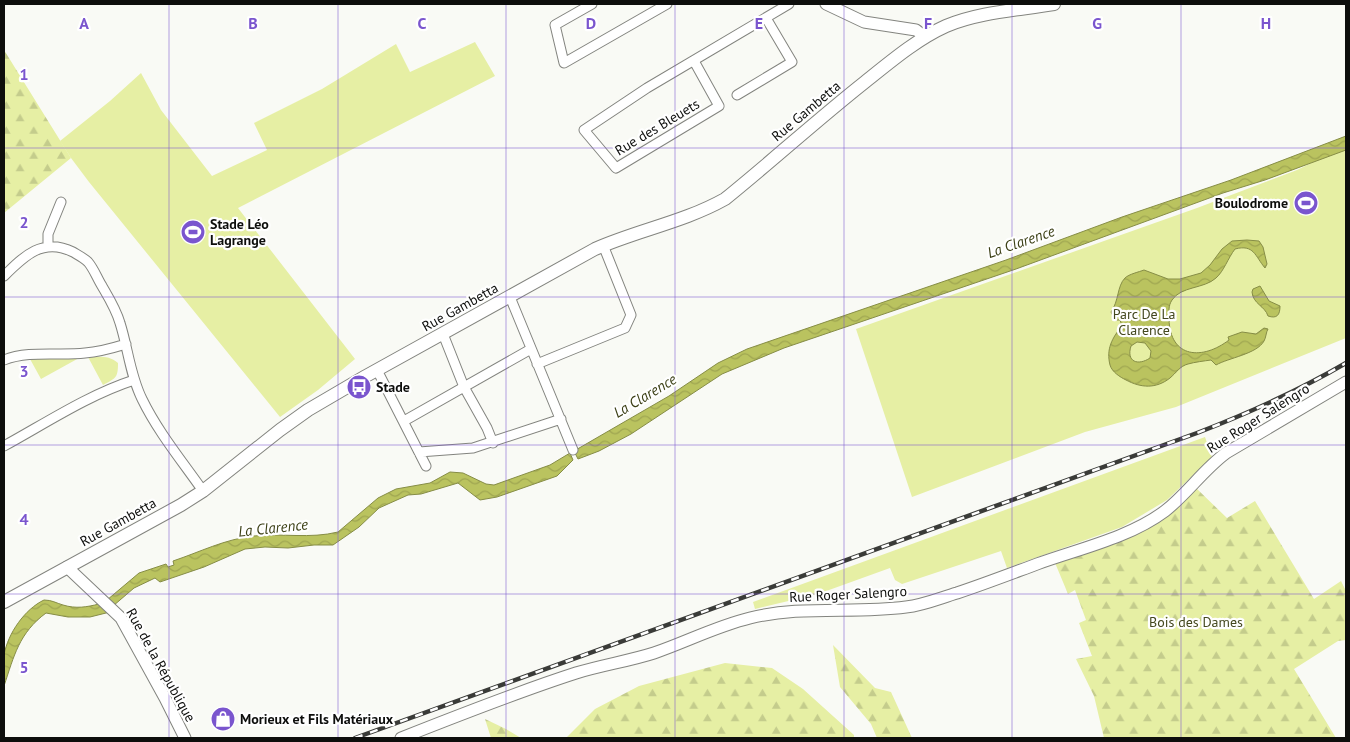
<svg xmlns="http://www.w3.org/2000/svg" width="1350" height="742" viewBox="0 0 1350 742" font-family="'PT Sans',sans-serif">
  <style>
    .green { fill: #e6efa4 }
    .forest { fill: url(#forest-firs) }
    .water { fill: url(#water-waves); stroke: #868d46; fill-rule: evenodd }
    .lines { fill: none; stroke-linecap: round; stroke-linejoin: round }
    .minor-casing { stroke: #83847f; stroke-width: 11 }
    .tertiary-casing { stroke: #83847f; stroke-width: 13 }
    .secondary-casing { stroke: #83847f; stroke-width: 14 }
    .minor { stroke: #fff; stroke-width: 9 }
    .tertiary { stroke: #fff; stroke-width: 11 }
    .secondary { stroke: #fff; stroke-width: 12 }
    .rail-casing { stroke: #3a3b38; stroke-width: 4.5 }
    .rail { stroke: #fff; stroke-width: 2.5; stroke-dasharray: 8; stroke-linecap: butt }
    .grid { fill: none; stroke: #7a55ce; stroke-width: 1; stroke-opacity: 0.55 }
    .labels { text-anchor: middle; stroke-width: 4.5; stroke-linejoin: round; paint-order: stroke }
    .street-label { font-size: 14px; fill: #0d0e0c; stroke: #fff }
    .poi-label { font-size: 14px; font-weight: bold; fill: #0d0e0c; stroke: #fff; text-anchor: start }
    .park-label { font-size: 14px; fill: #44481f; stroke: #fff }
    .water-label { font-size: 15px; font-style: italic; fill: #3b3f15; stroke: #fff }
    .grid-label { font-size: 16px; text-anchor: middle; font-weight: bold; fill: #7a55ce; stroke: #fff; stroke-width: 4.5; stroke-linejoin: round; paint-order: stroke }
  </style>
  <defs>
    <pattern id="forest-firs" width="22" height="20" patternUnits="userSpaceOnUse" patternTransform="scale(1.25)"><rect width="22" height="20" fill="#e6efa4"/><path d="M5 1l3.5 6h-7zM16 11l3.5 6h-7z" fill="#c4cc8c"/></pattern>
    <pattern id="water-waves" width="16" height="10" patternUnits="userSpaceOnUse" patternTransform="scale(1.25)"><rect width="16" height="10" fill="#bac35f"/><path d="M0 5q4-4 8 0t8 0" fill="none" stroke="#9fa651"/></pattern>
  </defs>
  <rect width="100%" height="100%" fill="#f9faf5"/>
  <!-- green -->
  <path class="green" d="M475,42L495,76L238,208L355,359L318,390L280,417L89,182L71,158L60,141L110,101L141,73L161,110L212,176L267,150L254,123L322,89L396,44L410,72Z
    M1346,146V338L1176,407L1085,432L912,497L856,329L1197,208L1297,170Z
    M88,357C99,357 109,355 118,363C118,378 116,378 103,385Z
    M79,358L41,379L30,359Z
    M1205,437L1212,457L1167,500L1122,527L1007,568L1001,551L902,584L895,580L890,568L818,594L755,609L753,602Z"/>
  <!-- forest -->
  <path class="forest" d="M4,50L71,158L4,213Z
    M1196,488L1227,518L1255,501L1314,599L1341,581L1346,591V640L1338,641L1294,669L1336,738H1104L1094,696L1076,659L1092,656L1079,623L1086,620L1075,590L1068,594L1053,558L1119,535Z
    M833,645L875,688L891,692L912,738H877L871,724L840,687Z
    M725,663L772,668L803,689L854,735V738H566L595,709L639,686Z
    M485,719L506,729L521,738H491Z"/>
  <!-- water -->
  <path class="water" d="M1346,136V150L1265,180L1223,193L1016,269L784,348L722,374L631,434L599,451L578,459L574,451L669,396L718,363L747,349L1006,260L1122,217L1231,180Z
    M1247,240L1259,241L1263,247L1267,264L1265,268C1255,256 1254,244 1235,249C1228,258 1224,271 1216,278C1204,289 1181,286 1172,300C1168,306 1169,312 1169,319C1170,359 1203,360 1229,340L1228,337L1242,332L1256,334L1264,328L1268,329C1266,332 1266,338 1264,341C1257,354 1228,358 1216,365L1211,360C1204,361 1195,362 1188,364C1180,366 1176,373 1170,378C1156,389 1141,388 1126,380C1120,377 1112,372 1110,365C1106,349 1112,338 1122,326L1120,320H1115L1111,312C1119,301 1117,286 1125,278C1129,274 1139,272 1144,270L1168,279H1180L1201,273L1210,265L1222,249L1232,241ZM1137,342L1145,343L1151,351L1150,358C1138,366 1126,362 1131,346Z
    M1260,286L1269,301L1280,306C1280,315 1277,319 1268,316C1265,306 1253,304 1252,292L1253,289Z
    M570,453L573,460L557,476L497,497L480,500L458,483L421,494L408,495L379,508L359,527L333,545H314L288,548L265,547L245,549L204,567L160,582L155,578L134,588L113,606L107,600L139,573L166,564L168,567L174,565L173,561C200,552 225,539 254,536C282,533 310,539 338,532L378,498L396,489L430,483L450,472L463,473L486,484L494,485L550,465Z
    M44,600C52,600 56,603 63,605C76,609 87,607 99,604L110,612L90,617H68L46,613C19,633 14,656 4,686C4,676 2,665 4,655C8,633 25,609 44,600Z"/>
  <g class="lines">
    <defs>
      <path id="minor" d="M592,4L555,25L564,63L667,4
        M694,61L719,106L616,168L584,130L647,88L789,4
        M737,95L792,62L766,18
        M48,247V234L61,202
        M4,276C24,256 43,237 73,252C78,255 84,258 88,262C94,269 97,278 102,286C109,298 116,309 120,323C128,348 130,375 142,399C158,432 182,461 203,491
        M510,297L573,450
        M441,334L445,339L464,387L487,428L493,443
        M4,360C29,350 58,356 85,353C99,352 113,348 126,344
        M537,364L625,328L631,315L603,245
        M377,370L426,466
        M404,421L531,349
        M4,446C46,423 88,395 134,380
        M419,452L473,448L561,419"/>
      <path id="tertiary" d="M826,4L864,22L916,30L925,37
        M67,567L121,618L165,698L185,738
        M401,738C459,715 517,692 576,673C602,665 629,661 654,653C686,642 717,626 750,618C802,605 854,614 906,607C924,605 940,598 957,593C984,584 1010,574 1037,564C1078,549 1129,538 1165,511C1187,494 1203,470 1226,453L1346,382"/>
      <path id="secondary" d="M4,602L181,505L203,491L280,430L308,410L366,376L595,249C638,230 684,222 725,199C772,161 817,120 865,82C890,62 917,39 946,26C979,12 1019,10 1054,4"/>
    </defs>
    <!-- minor casing -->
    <use href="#minor" class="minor-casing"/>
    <!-- tertiary casing -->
    <use href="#tertiary" class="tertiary-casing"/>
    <!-- secondary casing -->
    <use href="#secondary" class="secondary-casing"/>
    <!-- minor -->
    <use href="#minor" class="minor"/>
    <!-- tertiary -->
    <use href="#tertiary" class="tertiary"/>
    <!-- secondary -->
    <use href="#secondary" class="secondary"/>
    <defs>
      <path id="rail" d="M355,738L1197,433C1249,413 1298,391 1346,363"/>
    </defs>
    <!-- rail casing -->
    <use href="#rail" class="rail-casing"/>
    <!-- rail -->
    <use href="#rail" class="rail"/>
  </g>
  <!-- grid -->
  <path class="grid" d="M169,4V738M338,4V738M506,4V738M675,4V738M844,4V738M1012,4V738M1181,4V738M4,148H1346M4,297H1346M4,445H1346M4,594H1346"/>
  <!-- icons -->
  <defs>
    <symbol id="stadium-disc" viewBox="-11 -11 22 22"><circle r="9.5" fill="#7a55ce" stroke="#fff"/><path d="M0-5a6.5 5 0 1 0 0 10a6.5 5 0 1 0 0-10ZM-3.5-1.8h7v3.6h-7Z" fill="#fff"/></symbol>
    <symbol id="bus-disc" viewBox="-11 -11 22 22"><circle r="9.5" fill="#7a55ce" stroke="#fff"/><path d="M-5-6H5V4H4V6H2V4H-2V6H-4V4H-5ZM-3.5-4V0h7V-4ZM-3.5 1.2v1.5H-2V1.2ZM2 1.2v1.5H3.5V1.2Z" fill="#fff"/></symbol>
    <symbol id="shop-disc" viewBox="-11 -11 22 22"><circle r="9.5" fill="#7a55ce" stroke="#fff"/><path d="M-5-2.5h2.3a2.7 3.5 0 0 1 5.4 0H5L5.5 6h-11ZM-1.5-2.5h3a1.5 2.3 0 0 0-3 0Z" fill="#fff"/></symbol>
  </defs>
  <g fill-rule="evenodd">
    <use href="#stadium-disc" x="1292" y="189" width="28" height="28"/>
    <use href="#stadium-disc" x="179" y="218" width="28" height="28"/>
    <use href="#bus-disc" x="345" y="373" width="28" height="28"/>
    <use href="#shop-disc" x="209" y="705" width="28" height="28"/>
  </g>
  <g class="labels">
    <!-- street labels -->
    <g class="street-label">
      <text transform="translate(806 111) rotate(-40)" y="5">Rue Gambetta</text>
      <text transform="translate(657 127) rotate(-31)" y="5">Rue des Bleuets</text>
      <text transform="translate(460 307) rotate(-29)" y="5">Rue Gambetta</text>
      <text transform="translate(1258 418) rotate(-32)" y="5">Rue Roger Salengro</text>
      <text transform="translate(118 522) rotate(-29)" y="5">Rue Gambetta</text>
      <text transform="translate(848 594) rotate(-3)" y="5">Rue Roger Salengro</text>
      <text transform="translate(161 665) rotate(61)" y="5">Rue de la République</text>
    </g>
    <!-- poi labels -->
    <g class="poi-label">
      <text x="1288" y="208" text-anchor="end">Boulodrome</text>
      <text x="210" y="229">Stade Léo<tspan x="210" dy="16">Lagrange</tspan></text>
      <text x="376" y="392">Stade</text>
      <text x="240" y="724">Morieux et Fils Matériaux</text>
    </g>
    <!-- park labels -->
    <g class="park-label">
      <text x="1144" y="319">Parc De La<tspan x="1144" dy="16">Clarence</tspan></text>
      <text x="1196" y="627">Bois des Dames</text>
    </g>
    <!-- water labels -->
    <g class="water-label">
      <text transform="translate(1021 242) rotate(-19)" y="5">La Clarence</text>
      <text transform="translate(645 396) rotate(-31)" y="5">La Clarence</text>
      <text transform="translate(273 528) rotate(-6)" y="5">La Clarence</text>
    </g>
  </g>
  <g class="grid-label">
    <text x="84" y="29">A</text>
    <text x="253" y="29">B</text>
    <text x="422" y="29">C</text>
    <text x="591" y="29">D</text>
    <text x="759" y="29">E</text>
    <text x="928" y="29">F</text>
    <text x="1097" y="29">G</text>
    <text x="1266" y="29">H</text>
    <text x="24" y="80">1</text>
    <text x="24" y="228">2</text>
    <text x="24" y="377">3</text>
    <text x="24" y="525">4</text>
    <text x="24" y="673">5</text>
  </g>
  <!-- border -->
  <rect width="1350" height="742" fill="none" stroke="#0d0e0c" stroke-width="10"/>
</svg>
